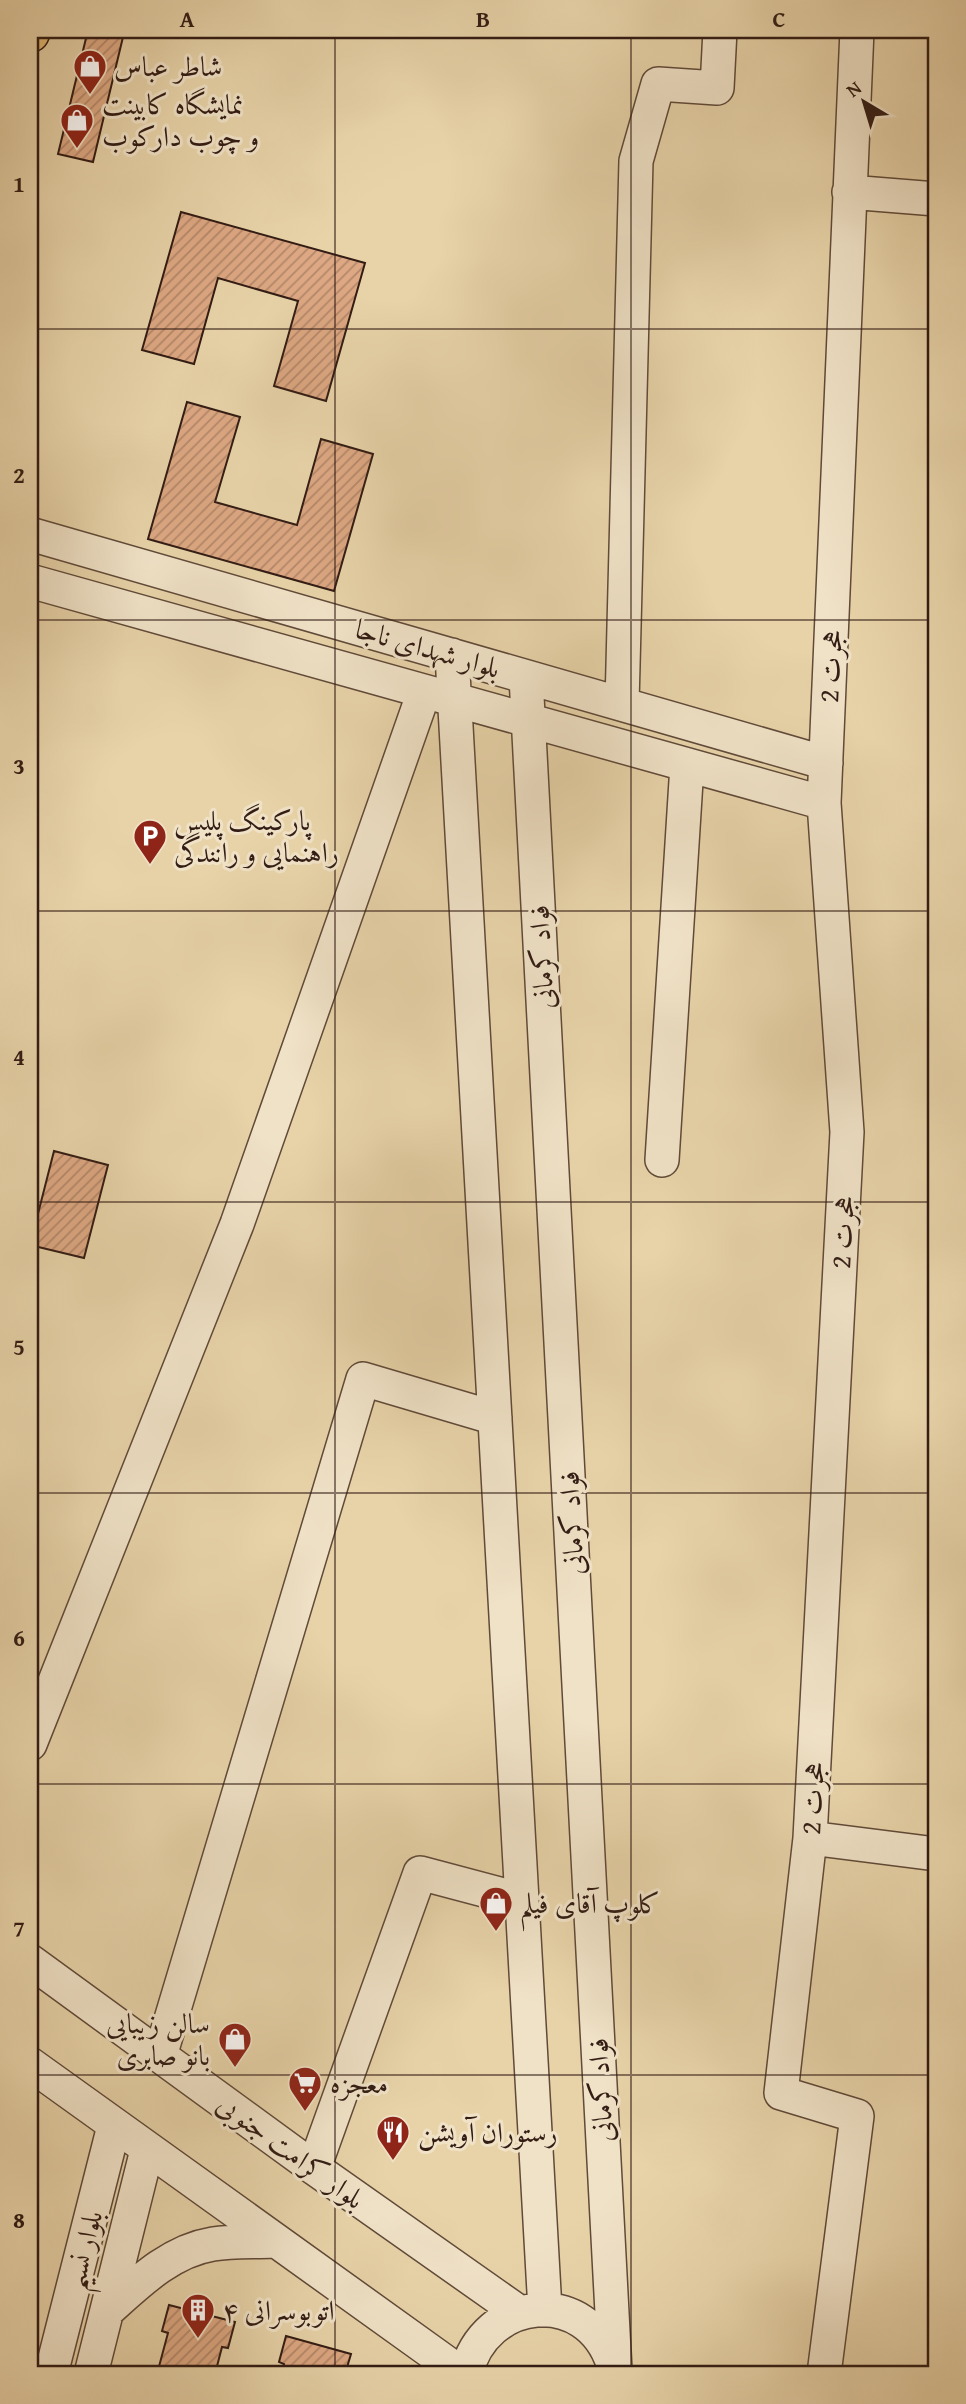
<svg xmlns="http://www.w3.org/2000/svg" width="966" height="2404" viewBox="0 0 966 2404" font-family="'Gentium Book Plus',Amiri,serif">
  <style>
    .building { fill: url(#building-hatch); stroke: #321c14; stroke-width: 2 }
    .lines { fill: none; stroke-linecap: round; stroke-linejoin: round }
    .minor-casing { stroke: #604a39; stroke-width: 36 }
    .major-casing { stroke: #321c14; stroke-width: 41 }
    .minor { stroke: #f0e2c7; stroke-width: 33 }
    .major { stroke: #e4ba74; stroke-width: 38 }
    .grid { fill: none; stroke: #321c14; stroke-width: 2; stroke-opacity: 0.55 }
    .labels { text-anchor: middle; stroke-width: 6; stroke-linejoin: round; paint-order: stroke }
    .poi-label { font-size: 28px; fill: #321c14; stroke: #f0e2c7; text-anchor: start }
    .street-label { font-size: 28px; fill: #321c14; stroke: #f0e2c7 }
    .neatline { fill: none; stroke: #321c14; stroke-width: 2.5 }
    .grid-label { font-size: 23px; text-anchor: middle; font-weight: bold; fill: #321c14 }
  </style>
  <defs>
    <pattern id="building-hatch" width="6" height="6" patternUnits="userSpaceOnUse" patternTransform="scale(1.75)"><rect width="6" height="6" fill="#dda883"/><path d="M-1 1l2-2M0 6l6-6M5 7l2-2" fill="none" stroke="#b4886a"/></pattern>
  </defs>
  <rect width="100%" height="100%" fill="#e8d3a9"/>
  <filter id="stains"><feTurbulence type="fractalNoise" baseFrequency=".00286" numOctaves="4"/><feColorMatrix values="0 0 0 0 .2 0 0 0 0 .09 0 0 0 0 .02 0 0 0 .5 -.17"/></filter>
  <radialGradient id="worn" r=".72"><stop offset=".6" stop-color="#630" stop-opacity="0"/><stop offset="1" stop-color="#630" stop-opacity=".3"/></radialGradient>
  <!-- building -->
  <path class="building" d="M88,30L123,37L93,162L58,154Z
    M181,212L365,263L326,401L274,386L298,301L218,278L194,364L142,350Z
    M187,402L240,417L215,502L297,525L321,439L373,454L334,591L148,539Z
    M54,1151L108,1165L84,1258L30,1245Z
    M169,2305L235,2322L228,2348L222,2347L215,2374H157L168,2333L162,2331Z
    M286,2336L351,2354L345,2374H282L284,2364L279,2362Z"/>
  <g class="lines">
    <defs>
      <path id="minor" d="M849,192L936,199
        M30,534L826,763
        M30,581L824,803
        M452,655L545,2310
        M526,677L615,2370
        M622,704L636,161L658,84L717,88L720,30
        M662,1160L687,765
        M30,1744L237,1224L424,692
        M810,1838L936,1854
        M30,1961L314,2168L520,2313
        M160,2056L363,1379L495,1418
        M30,2064L462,2374
        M314,2168L420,1873L522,1900
        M107,2311C138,2283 170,2251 213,2244C232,2241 253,2242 273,2241
        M51,2374L114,2126
        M91,2374L147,2150
        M466,2374C484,2296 587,2285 613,2364
        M824,2374L857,2116L781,2093L810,1838L847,1132L824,803L857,30"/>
      <path id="major" d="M30,33L31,30"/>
    </defs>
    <!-- minor casing -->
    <use href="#minor" class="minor-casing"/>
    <!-- major casing -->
    <use href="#major" class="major-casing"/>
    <!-- minor -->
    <use href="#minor" class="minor"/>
    <!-- major -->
    <use href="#major" class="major"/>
  </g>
  <!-- grid -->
  <path class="grid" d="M335,30V2374M631,30V2374M30,329H936M30,620H936M30,911H936M30,1202H936M30,1493H936M30,1784H936M30,2075H936"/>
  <!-- icons -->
  <defs>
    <symbol id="shop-pin" viewBox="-11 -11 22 30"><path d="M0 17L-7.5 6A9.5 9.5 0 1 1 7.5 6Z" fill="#8f2418" stroke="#f0e2c7"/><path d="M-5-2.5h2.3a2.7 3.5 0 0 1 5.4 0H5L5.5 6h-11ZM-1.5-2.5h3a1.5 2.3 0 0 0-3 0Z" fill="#fff"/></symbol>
    <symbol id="parking-pin" viewBox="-11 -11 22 30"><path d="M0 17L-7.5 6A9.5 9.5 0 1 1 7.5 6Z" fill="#8f2418" stroke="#f0e2c7"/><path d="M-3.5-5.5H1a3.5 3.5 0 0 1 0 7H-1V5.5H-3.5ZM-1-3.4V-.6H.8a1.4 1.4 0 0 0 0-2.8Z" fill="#fff"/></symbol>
    <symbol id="supermarket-pin" viewBox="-11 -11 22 30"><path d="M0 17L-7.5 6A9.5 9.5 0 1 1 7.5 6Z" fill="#8f2418" stroke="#f0e2c7"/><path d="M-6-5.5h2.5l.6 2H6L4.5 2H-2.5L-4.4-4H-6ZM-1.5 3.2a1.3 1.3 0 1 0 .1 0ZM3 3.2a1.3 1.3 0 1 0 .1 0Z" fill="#fff"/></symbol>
    <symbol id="restaurant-pin" viewBox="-11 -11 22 30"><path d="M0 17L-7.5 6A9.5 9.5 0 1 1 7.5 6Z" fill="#8f2418" stroke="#f0e2c7"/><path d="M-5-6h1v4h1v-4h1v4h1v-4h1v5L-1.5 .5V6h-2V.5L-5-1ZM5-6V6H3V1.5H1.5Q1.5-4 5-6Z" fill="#fff"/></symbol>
    <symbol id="building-pin" viewBox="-11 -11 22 30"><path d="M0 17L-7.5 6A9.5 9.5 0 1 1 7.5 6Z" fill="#8f2418" stroke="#f0e2c7"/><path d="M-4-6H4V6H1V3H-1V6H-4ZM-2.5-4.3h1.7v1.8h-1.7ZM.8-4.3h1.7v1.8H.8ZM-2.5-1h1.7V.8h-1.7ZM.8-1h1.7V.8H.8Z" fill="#fff"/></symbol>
  </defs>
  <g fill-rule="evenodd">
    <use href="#shop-pin" x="71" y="47" width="38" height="52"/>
    <use href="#shop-pin" x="58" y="101" width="38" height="52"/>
    <use href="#parking-pin" x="131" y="817" width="38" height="52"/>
    <use href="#shop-pin" x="477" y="1884" width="38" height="52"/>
    <use href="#shop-pin" x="216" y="2020" width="38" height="52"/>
    <use href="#supermarket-pin" x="286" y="2064" width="38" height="52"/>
    <use href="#restaurant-pin" x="374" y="2113" width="38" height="52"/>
    <use href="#building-pin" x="179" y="2291" width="38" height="52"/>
  </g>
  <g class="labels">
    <!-- poi labels -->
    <g class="poi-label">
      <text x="114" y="76">شاطر عباس</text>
      <text x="102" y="114">نمایشگاه کابینت<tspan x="102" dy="32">و چوب دارکوب</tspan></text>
      <text x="174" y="830">پارکینگ پلیس<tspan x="174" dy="32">راهنمایی و رانندگی</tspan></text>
      <text x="520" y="1913">کلوپ آقای فیلم</text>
      <text x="210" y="2033" text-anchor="end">سالن زیبایی<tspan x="210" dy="32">بانو صابری</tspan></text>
      <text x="330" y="2093">معجزه</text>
      <text x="418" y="2142">رستوران آویشن</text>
      <text x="222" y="2320">اتوبوسرانی ۴</text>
    </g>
    <!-- street labels -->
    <g class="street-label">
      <text transform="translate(428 648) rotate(16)" y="10">بلوار شهدای ناجا</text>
      <text transform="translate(830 666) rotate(-87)" y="10">هجرت 2</text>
      <text transform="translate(541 957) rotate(-93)" y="10">فواد کرمانی</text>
      <text transform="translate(842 1232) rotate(-87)" y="10">هجرت 2</text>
      <text transform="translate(571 1523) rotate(-93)" y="10">فواد کرمانی</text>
      <text transform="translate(812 1798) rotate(-87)" y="10">هجرت 2</text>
      <text transform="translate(600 2090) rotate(-93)" y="10">فواد کرمانی</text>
      <text transform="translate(291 2151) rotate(36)" y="10">بلوار کرامت جنوبی</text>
      <text transform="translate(83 2250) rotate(-76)" y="10">بلوار نسیم</text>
    </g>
  </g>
  <!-- margin -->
  <rect width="966" height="2404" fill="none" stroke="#e8d3a9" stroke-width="77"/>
  <!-- north arrow -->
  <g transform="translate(864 102) rotate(322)" stroke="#f0e2c7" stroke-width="5" paint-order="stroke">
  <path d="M0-5L12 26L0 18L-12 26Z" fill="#321c14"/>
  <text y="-10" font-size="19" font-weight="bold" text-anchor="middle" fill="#321c14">N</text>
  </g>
  <rect x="38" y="38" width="890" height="2328" class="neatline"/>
  <g class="grid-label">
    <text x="187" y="27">A</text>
    <text x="483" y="27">B</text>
    <text x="779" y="27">C</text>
    <text x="19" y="192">1</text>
    <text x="19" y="483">2</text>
    <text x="19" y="774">3</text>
    <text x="19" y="1065">4</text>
    <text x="19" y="1355">5</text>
    <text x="19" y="1646">6</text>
    <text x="19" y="1937">7</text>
    <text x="19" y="2228">8</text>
  </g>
  <rect width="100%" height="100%" filter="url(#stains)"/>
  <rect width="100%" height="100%" fill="url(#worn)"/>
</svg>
